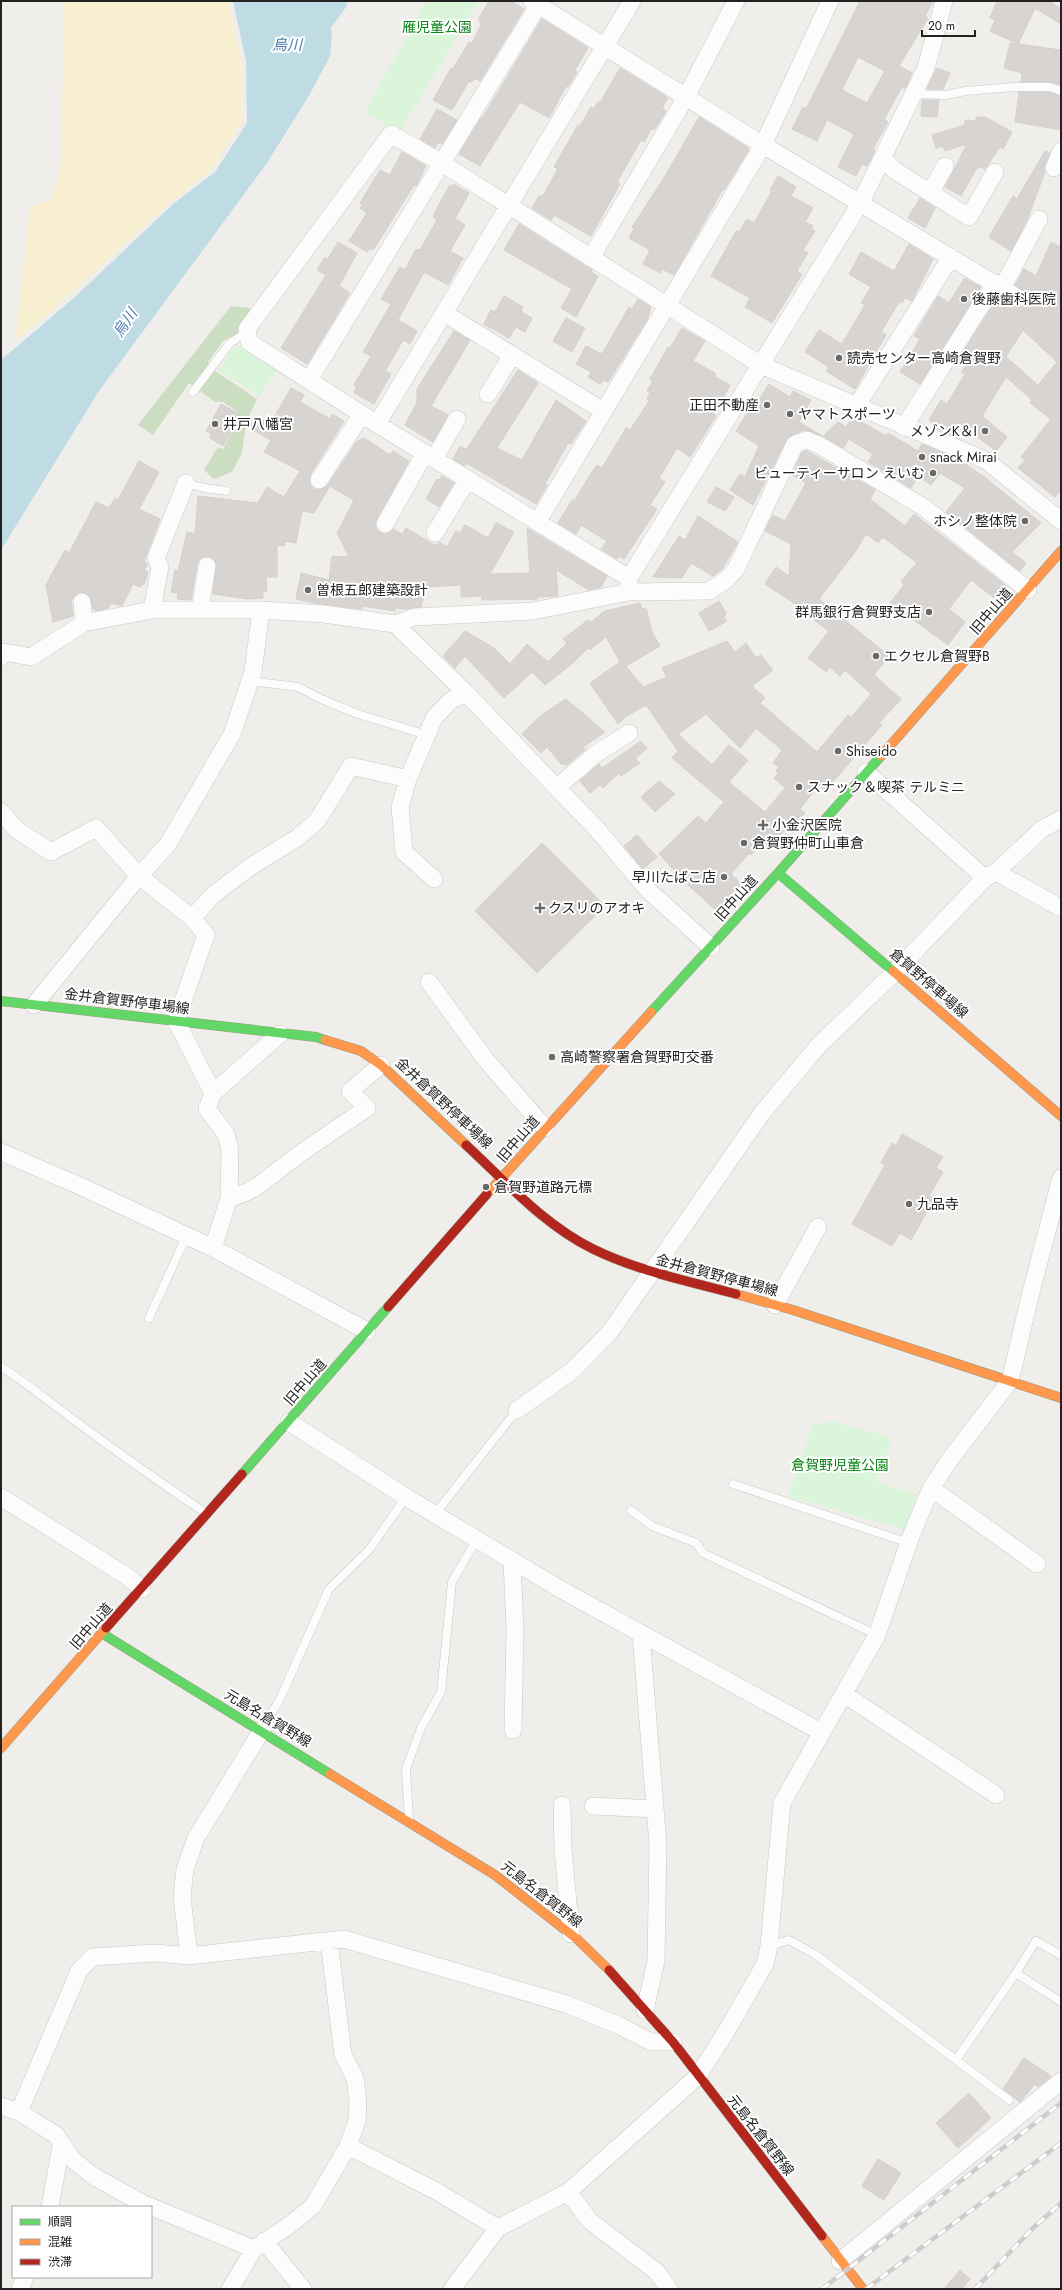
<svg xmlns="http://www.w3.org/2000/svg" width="1062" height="2290" viewBox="0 0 1062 2290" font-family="Jost,'Noto Sans JP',sans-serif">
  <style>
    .forest { fill: #cbdec1 }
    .sand { fill: #f8f0d0 }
    .park { fill: #daf5da }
    .water { fill: #bfdbe3 }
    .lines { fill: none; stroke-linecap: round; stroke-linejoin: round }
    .river { stroke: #bfdbe3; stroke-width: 32 }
    .building { fill: #d7d4d2; stroke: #d3d0cc; fill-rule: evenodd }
    .lane-casing { stroke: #c9c8c7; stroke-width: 9 }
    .street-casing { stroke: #c9c8c7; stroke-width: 18 }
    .fast-casing { stroke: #999a82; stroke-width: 10 }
    .slow-casing { stroke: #999a82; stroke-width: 10 }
    .jam-casing { stroke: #999a82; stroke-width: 10 }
    .lane { stroke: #fdfcfc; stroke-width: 8 }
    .street { stroke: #fdfcfc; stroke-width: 17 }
    .fast { stroke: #63d668; stroke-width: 9 }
    .slow { stroke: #ff974d; stroke-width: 9 }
    .jam { stroke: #b3261e; stroke-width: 9 }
    .rail-casing { stroke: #ccc; stroke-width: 4.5 }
    .rail { stroke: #fff; stroke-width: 3; stroke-dasharray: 9; stroke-linecap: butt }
    .poi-dot { fill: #6a6968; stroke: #fff; stroke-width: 1.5 }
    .labels { text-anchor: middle; stroke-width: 4; stroke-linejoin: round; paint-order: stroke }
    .park-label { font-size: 14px; fill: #0c8416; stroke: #fff }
    .poi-label { font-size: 14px; fill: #222; stroke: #fff; text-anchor: start }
    .street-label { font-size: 14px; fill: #222; stroke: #fff }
    .water-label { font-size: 15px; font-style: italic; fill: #4a7aab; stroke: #fff }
  </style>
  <rect width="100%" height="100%" fill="#f0eeeb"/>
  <!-- forest -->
  <path class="forest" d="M231,306L250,308L252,313L242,332L224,340L208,362L215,371L257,399L246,423L242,453L232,472L214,479L204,470L218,447L223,449L233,429L229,426L237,411L223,402H215L189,383L153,435L138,425Z"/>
  <!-- sand -->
  <path class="sand" d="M64,1H228L241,60L242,122L211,170L167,205L48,314L15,341L30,208L53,198L61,166Z"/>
  <!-- park -->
  <path class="park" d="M426,1H479L399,133L365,112Z
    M243,344L277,369L260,396L218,370L234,348Z
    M832,1421L892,1438L876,1482L917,1495L905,1530L788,1496L812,1426Z"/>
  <!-- water -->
  <path class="water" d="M233,1H325L332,36L330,56L310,94L267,163L99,391L1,550V360L75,297L172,205L215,172L247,123L246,61Z"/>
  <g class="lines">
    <!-- river -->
    <path class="river" d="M296,37L310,29L331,1"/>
  </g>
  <!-- building -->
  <path class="building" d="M489,1H511L524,9L480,81L474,78L472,82L469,81L452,110L433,100L451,68L453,69L469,42L472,43L481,25L479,18Z
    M860,1H933L925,16L928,18L899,66L912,73L905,89L902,87L884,119L888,122L873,149L875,150L867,166L862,164L856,176L838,167L854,134L827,120L817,141L792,129L803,107L806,109ZM858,57L885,71L867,103L842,90Z
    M997,1H1049L1061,9V24L1035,8L1018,44L1061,50V85L1050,82H1021L1022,73L1004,68L1010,43L1018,44L990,31L995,20L990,18Z
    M542,19L588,48L575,70L577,72L568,87L566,86L549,118L520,102L480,166L459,154L481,118L482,119Z
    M620,68L668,98L662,108L666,111L654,130L652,128L644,142L641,140L617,182L620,184L591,236L554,215L551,220L532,208L539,196H543L558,169L554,167L578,125L580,126L591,107L594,109L598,102L600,103Z
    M937,68L950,73L943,89H927Z
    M1019,92H1049L1061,96V130L1015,122Z
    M922,100H939L937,117L921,116Z
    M437,109L457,120L442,144L438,143L435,148L420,139Z
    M699,117L748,148V151L724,190L723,189L674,275L662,269L660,273L643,264L650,250L629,238L634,229L632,227L664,178Z
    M976,117H985L1012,132L1003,149L1000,147L985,169L978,166L961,196L945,187L967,144L945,151L943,146L936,148L932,135L965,125V120L976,121Z
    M1045,151L1050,153L1045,165V172L1027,220L1011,251L989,237L1013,196L1017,199Z
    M402,152L426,166L416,186L414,185L374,249H369L367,252L349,241L367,213L360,208L363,205L360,203L380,170L390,175Z
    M778,176L796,187L791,196L813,208L805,222L813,226L811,229L815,231L803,250L808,253L797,271L802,274L772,323L745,307L750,298L711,276L736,231L739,232L747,219L754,223L772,191L770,190Z
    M453,184L469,193L455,219L465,225L450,251L463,258L448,285L424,272L398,320L417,331L410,344L403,340L385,371L391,374L374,404L354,393L356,388L354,385L371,356L363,352L391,304L381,299L400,267L405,270L416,249L420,250L437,220L433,217L438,206L450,185L452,187Z
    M920,198L935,208L925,228L908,218Z
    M519,224L592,270L591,272L598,276L576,317L561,308L572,289L504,250Z
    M338,242L357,253L339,286L350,293L307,364L281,348L326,275L317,270L325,257L328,259Z
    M1051,242L1061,247V490L1055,497L1018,468L1025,460L1021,457L1051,419L1030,403L1032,400L1006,377L982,416L1007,437L996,451L960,424L953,436L933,427L935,424L929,420L941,400L947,404L965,374L962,372L969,359L960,357L998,297L1017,308L1026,303L1027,293L1015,285L1024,269L1036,276ZM1023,330L1057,362L1038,385L1006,357Z
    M909,244L933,259L912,301L905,298L902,303L899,302L881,332L886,335L855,389L826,371L829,367L805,352L819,330L842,344L865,305L861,303L871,287L849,274L861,252L894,271Z
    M964,279H966L981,287L920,384L900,372L920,339L914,336L938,296L949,303Z
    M504,296L523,307L521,312L532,318L525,332L516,327L509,338L484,324L491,310L495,312Z
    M638,299L651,307L647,320L608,382L603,380L600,384L588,377L591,372L576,364L586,346L602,354L629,307L632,309Z
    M566,318L585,328L572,352L553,341Z
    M682,328L705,341L693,361L715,373V377L730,385L714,415L716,416L690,457L677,448L659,478L665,482L650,505L657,509L624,559L619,556L617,559L601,549L607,541L581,525L576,534L558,523L572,500H575L593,470L597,465L602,468L626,428L630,430L649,401L647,399L650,393L647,391L653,381L650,379L668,347L670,348Z
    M454,331L470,340L431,406L448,415L433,442L405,425L417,403V389Z
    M518,370L538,383L497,448L522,460L556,400L586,421L571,444L568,443L545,484L547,485L536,504L466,463L465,466L453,459L460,446L466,450Z
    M769,384L790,397L793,391L811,400L799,422L822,436L804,430L788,437L753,505L730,490L740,474L745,477L759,446L736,431L749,410L752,411Z
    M291,388L304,395L300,402L330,419L332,414L344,421L310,475V484L314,489L319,490L327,486L357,441L364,438L390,455L393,451L409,461L376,520V529L380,532L385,534L393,529L402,534L406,528L436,546L439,542L447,547L456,531L460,533L465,525L488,538L496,523L514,532L490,574L530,573L527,528L607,576L601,587L589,590L556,570L558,596L537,597L538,599L482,600V596L461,597V585L426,587L421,607L406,609L395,608V611L362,606V609L314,603L296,599L301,573L329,580L332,556L349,557L337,533L354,500L330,486L314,513L302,511L296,543L285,541L284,546L277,545V577H266L267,592L263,591V598L248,599L213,594L216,563L208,556L200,559L197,564L191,600L177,599L178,593L171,592L175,570L178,571L187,532L195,534L198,496L258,503L267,487L284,497L300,471L264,452L271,440L249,428L256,416L270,424Z
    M221,404L240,414L223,446L210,438L211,433L206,431Z
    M853,417L886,436L888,433L918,451L922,444L961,461L987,479L1041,523L1012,552L1026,563L1020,571L946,512L965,488L940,473L931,485L918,476L911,488L868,462L873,454L849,439L843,448L823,436L838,422L846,427Z
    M807,451L875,490L870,499L905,526L914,514L1008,587L997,600L971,580L949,609L965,622L948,645L890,603L904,585L901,581L917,563L883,537L878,543L866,534L855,552L819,599L889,656L874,675L901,699L879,723L882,725L825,791L819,785L800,809L805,813L794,826L791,823L769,847L764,842L751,855L749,853L731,874L743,885L718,912L689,886L659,854L698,816L706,823L724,802L672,758L678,751L646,705L625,717L618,724L590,683L620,662L606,637L590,650L588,648L573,663L545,685L532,672L504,698L465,656L455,668L443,656L465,631L494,648L510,664L527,644L548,662L567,643L563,639L588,620L591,622L605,611L640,603L642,609L645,608L647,611L652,632L660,646L626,666L643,687L667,677L662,668L727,641L735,652L746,643L756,658L761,655L773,670L752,686L765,698L760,703L817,752L848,715L851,718L871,694L845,670L840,676L830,667L826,672L808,658L829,631L802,611L803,609L765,584L776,567L789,576L791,544L765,531L773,515L785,521L806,483L792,475L802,452ZM706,714L740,748L756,728L782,750L773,763L779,767L776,771L778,773L774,778L785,788L765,812L729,782L748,760L729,745L712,765L678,734Z
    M139,461L159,472L139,509L160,519L144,562L148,564L144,570L148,572L144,585L142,584L140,587L133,584L122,606L111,603L108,608L96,611L93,609L90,596L81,592L77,594L73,599L71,598L73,616L53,622L46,585L65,550L69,553L96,502L109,508L115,498L118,500Z
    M442,476L454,483L439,507L426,499L437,479L439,480Z
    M716,487L734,497L725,511L707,502Z
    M698,516L738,542L722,569L713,576L691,563L682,578L653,577L679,536L685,540Z
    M719,601L726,613L724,617L727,621L709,631L699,613Z
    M566,699L605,732L583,747L585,749L566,766L564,763L562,765L547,747L541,753L522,734L540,716Z
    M641,741L647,748L635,759L640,763L621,776L619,773L603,788L600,785L590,793L580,781L599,764L602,768Z
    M659,781L675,794L655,812L641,797Z
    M637,835L657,857L643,869L624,846Z
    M542,843L605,906L537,973L475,911Z
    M902,1134L943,1157L936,1168L943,1172L929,1196L934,1199L911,1240L900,1233L892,1246L852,1224L885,1165L881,1163L892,1143L896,1146Z
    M1024,2058L1051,2076L1038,2087L1035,2084L1020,2102L1003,2089Z
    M969,2093L991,2118L958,2148L936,2123Z
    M878,2159L901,2173L884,2200L862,2186Z
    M960,2270L970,2279L962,2289H944Z"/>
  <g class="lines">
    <defs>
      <path id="lane" d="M914,94L946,95L965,91L1014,87H1050L1061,91
        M193,392L230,343L247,332
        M186,483L204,488L226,491
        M250,681L298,687L321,699L358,714L427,735
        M149,1318L187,1235
        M1,1367C28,1384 52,1404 78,1423C120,1454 162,1484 206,1513
        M733,1484L909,1543
        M631,1510L652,1526L696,1543L703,1553L877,1635
        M435,1514L517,1410
        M262,1730L280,1699L329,1589L369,1550L406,1497
        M409,1819L406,1769L421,1728L441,1692L452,1582L477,1539
        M769,1946L789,1940L816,1955L956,2060L1016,1973L1036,1941L1061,1955
        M1016,1973L1061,2002
        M956,2060L1009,2100"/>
      <path id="street" d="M532,1L763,145L1018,298
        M883,158L894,170L969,217L995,172
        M1054,168L1061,151
        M930,193L945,166
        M591,258L686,97L736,1
        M1002,288L1039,219
        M444,313L603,411
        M309,380L541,1
        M488,394L512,355
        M856,407L951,257
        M377,424L632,1
        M904,427L995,283
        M434,459L457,419
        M319,480L362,414
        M538,521L763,145L830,1
        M385,524L425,453
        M435,533L468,479
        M629,578L377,424L249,342L247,329L391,134L440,162L761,365L987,461L1061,521
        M629,589V578L861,202L926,68L944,1
        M82,602L84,623
        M152,610L160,567L156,558L186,483
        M200,610L207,566
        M395,624L466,693L557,788L595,827L648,890L711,947
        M1,657L4,652L31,657L84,623L152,610H261L324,614L395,624L414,617L533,611L629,592L709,591L726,580L736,569L795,444L807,440L819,445L925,508L1028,590
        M866,772L985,878
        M557,788L594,755L629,733
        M1,812L17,830L51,852L96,828L139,876L192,918L206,935L176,1021L213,1093
        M996,872L1061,908
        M434,879L404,852L400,807L408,779L434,718L450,701L466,693
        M192,918L213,895L250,867L297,838L317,821L351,766L408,779
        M429,982L486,1060L545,1128
        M34,1005L139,876L168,844L232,734L253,672L261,610
        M1,1152L80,1186L213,1248L367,1331
        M229,1198C256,1192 267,1178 289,1162C314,1143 341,1126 367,1108L350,1091L381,1065
        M213,1248L229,1198L230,1150L226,1134L207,1109L213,1093L280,1034
        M775,1305L818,1227
        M517,1410L572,1371L610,1332L762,1113L819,1045L895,972L985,878L996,872L1042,829L1061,819
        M289,1422L406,1497L560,1589L821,1732
        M931,1488L1037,1564
        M1,1497L128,1577L142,1589
        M512,1560L515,1629L513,1730
        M641,1634L658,1845L656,1961L645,2010
        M844,1694L996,1795
        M562,1805L563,1850L571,1934
        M593,1806L655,1809
        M329,1941L343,2055L355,2078L358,2102L357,2121L348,2146
        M189,1956L182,1897L185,1869L196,1838L262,1730
        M1,2106L19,2112L56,2135L72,2159L93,2176L142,2203L254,2249
        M19,2112L79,1971L92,1957L155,1953L189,1956L344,1939L566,2004L618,2025L651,2042H673
        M568,2192L590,2221L657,2272L669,2289
        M50,2207L61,2146
        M264,2241L303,2289
        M840,2261L1061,2081
        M20,2289L25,2277
        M230,2289L254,2249L291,2224L313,2206L348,2146L436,2191L498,2228L568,2192L698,2076L726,2032L765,1964L769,1946L782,1803L877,1635L911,1536L931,1488L951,1458L1010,1381L1031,1292L1061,1178
        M452,2289L498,2228"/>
      <path id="fast" d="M778,873L893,971
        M1,1001L316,1037L325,1040
        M651,1012L778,873L881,756
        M242,1474L388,1307
        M103,1634L330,1774"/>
      <path id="slow" d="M881,756L1061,551
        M893,971L1061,1116
        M325,1040L361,1051L381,1065L466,1145
        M487,1194L651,1012
        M736,1294L793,1310L1061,1398
        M1,1748L106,1628
        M330,1774L495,1875L577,1939L609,1970
        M822,2236L863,2289"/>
      <path id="jam" d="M466,1145C505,1181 544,1225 593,1249C638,1271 688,1281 736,1294
        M388,1307L487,1194
        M106,1628L242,1474
        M609,1970L673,2042L822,2236"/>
    </defs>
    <!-- lane casing -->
    <use href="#lane" class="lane-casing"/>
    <!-- street casing -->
    <use href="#street" class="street-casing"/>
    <!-- fast casing -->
    <use href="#fast" class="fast-casing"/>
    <!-- slow casing -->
    <use href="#slow" class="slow-casing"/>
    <!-- jam casing -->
    <use href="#jam" class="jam-casing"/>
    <!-- lane -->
    <use href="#lane" class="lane"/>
    <!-- street -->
    <use href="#street" class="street"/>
    <!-- fast -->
    <use href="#fast" class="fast"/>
    <!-- slow -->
    <use href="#slow" class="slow"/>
    <!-- jam -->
    <use href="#jam" class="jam"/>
    <defs>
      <path id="rail" d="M822,2289L1061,2103
        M866,2289L1061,2143
        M975,2289L1032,2229L1061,2203"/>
    </defs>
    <!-- rail casing -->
    <use href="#rail" class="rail-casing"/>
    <!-- rail -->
    <use href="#rail" class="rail"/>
  </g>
  <!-- markers -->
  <g class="poi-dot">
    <circle cx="964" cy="299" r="4"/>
    <circle cx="839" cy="358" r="4"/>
    <circle cx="767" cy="405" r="4"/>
    <circle cx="790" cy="414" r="4"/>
    <circle cx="215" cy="424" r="4"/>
    <circle cx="985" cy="431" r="4"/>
    <circle cx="922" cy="457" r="4"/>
    <circle cx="933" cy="473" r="4"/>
    <circle cx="1025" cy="521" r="4"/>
    <circle cx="308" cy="590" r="4"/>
    <circle cx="929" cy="612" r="4"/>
    <circle cx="876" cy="656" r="4"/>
    <circle cx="838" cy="751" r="4"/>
    <circle cx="799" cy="787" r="4"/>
    <path d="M761 819h4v4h4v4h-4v4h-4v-4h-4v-4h4z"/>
    <circle cx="744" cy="843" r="4"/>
    <circle cx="724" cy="877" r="4"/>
    <path d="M538 902h4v4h4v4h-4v4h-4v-4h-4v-4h4z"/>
    <circle cx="552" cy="1057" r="4"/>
    <circle cx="486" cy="1187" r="4"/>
    <circle cx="909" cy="1204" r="4"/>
  </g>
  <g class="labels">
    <!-- park labels -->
    <g class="park-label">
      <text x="437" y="32">雁児童公園</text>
      <text x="840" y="1470">倉賀野児童公園</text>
    </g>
    <!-- poi labels -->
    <g class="poi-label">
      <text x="972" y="304">後藤歯科医院</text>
      <text x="847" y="363">読売センター高崎倉賀野</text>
      <text x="759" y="410" text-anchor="end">正田不動産</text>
      <text x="798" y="419">ヤマトスポーツ</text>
      <text x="223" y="429">井戸八幡宮</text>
      <text x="977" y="436" text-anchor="end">メゾンK＆I</text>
      <text x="930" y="462">snack Mirai</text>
      <text x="925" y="478" text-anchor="end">ビューティーサロン えいむ</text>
      <text x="1017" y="526" text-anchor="end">ホシノ整体院</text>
      <text x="316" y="595">曽根五郎建築設計</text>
      <text x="921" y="617" text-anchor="end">群馬銀行倉賀野支店</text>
      <text x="884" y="661">エクセル倉賀野B</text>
      <text x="846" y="756">Shiseido</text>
      <text x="807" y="792">スナック＆喫茶 テルミニ</text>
      <text x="772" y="830">小金沢医院</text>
      <text x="752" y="848">倉賀野仲町山車倉</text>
      <text x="716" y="882" text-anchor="end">早川たばこ店</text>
      <text x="548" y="913">クスリのアオキ</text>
      <text x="560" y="1062">高崎警察署倉賀野町交番</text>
      <text x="494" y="1192">倉賀野道路元標</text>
      <text x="917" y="1209">九品寺</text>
    </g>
    <!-- street labels -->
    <g class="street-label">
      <text transform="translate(991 611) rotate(-49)" y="5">旧中山道</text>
      <text transform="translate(736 898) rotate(-48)" y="5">旧中山道</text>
      <text transform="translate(929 983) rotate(41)" y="5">倉賀野停車場線</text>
      <text transform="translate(127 1001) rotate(7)" y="5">金井倉賀野停車場線</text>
      <text transform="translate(444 1103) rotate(43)" y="5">金井倉賀野停車場線</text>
      <text transform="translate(518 1139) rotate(-49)" y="5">旧中山道</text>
      <text transform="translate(717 1275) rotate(15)" y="5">金井倉賀野停車場線</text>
      <text transform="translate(305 1382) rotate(-49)" y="5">旧中山道</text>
      <text transform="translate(91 1626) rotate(-49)" y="5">旧中山道</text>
      <text transform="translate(268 1718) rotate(31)" y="5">元島名倉賀野線</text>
      <text transform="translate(542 1894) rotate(38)" y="5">元島名倉賀野線</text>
      <text transform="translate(761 2135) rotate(52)" y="5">元島名倉賀野線</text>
    </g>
    <!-- water labels -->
    <g class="water-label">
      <text x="287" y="50">烏川</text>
      <text transform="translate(125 323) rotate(-56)" y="5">烏川</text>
    </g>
  </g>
  <!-- border -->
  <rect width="1062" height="2290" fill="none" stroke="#222222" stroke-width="4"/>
  <!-- legend -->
  <rect x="12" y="2206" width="140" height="72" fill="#ffffff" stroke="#a7a7a7"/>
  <rect x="20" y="2219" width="20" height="6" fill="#63d668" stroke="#a7a7a7"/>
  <text x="48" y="2226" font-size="12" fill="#222222">順調</text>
  <rect x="20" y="2239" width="20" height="6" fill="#ff974d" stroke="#a7a7a7"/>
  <text x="48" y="2246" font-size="12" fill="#222222">混雑</text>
  <rect x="20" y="2259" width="20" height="6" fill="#b3261e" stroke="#a7a7a7"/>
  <text x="48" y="2266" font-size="12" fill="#222222">渋滞</text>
  <!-- scale -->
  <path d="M922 30v6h53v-6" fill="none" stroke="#222222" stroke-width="2"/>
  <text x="928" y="30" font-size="12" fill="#222222" stroke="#ffffff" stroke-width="3" paint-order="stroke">20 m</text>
</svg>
